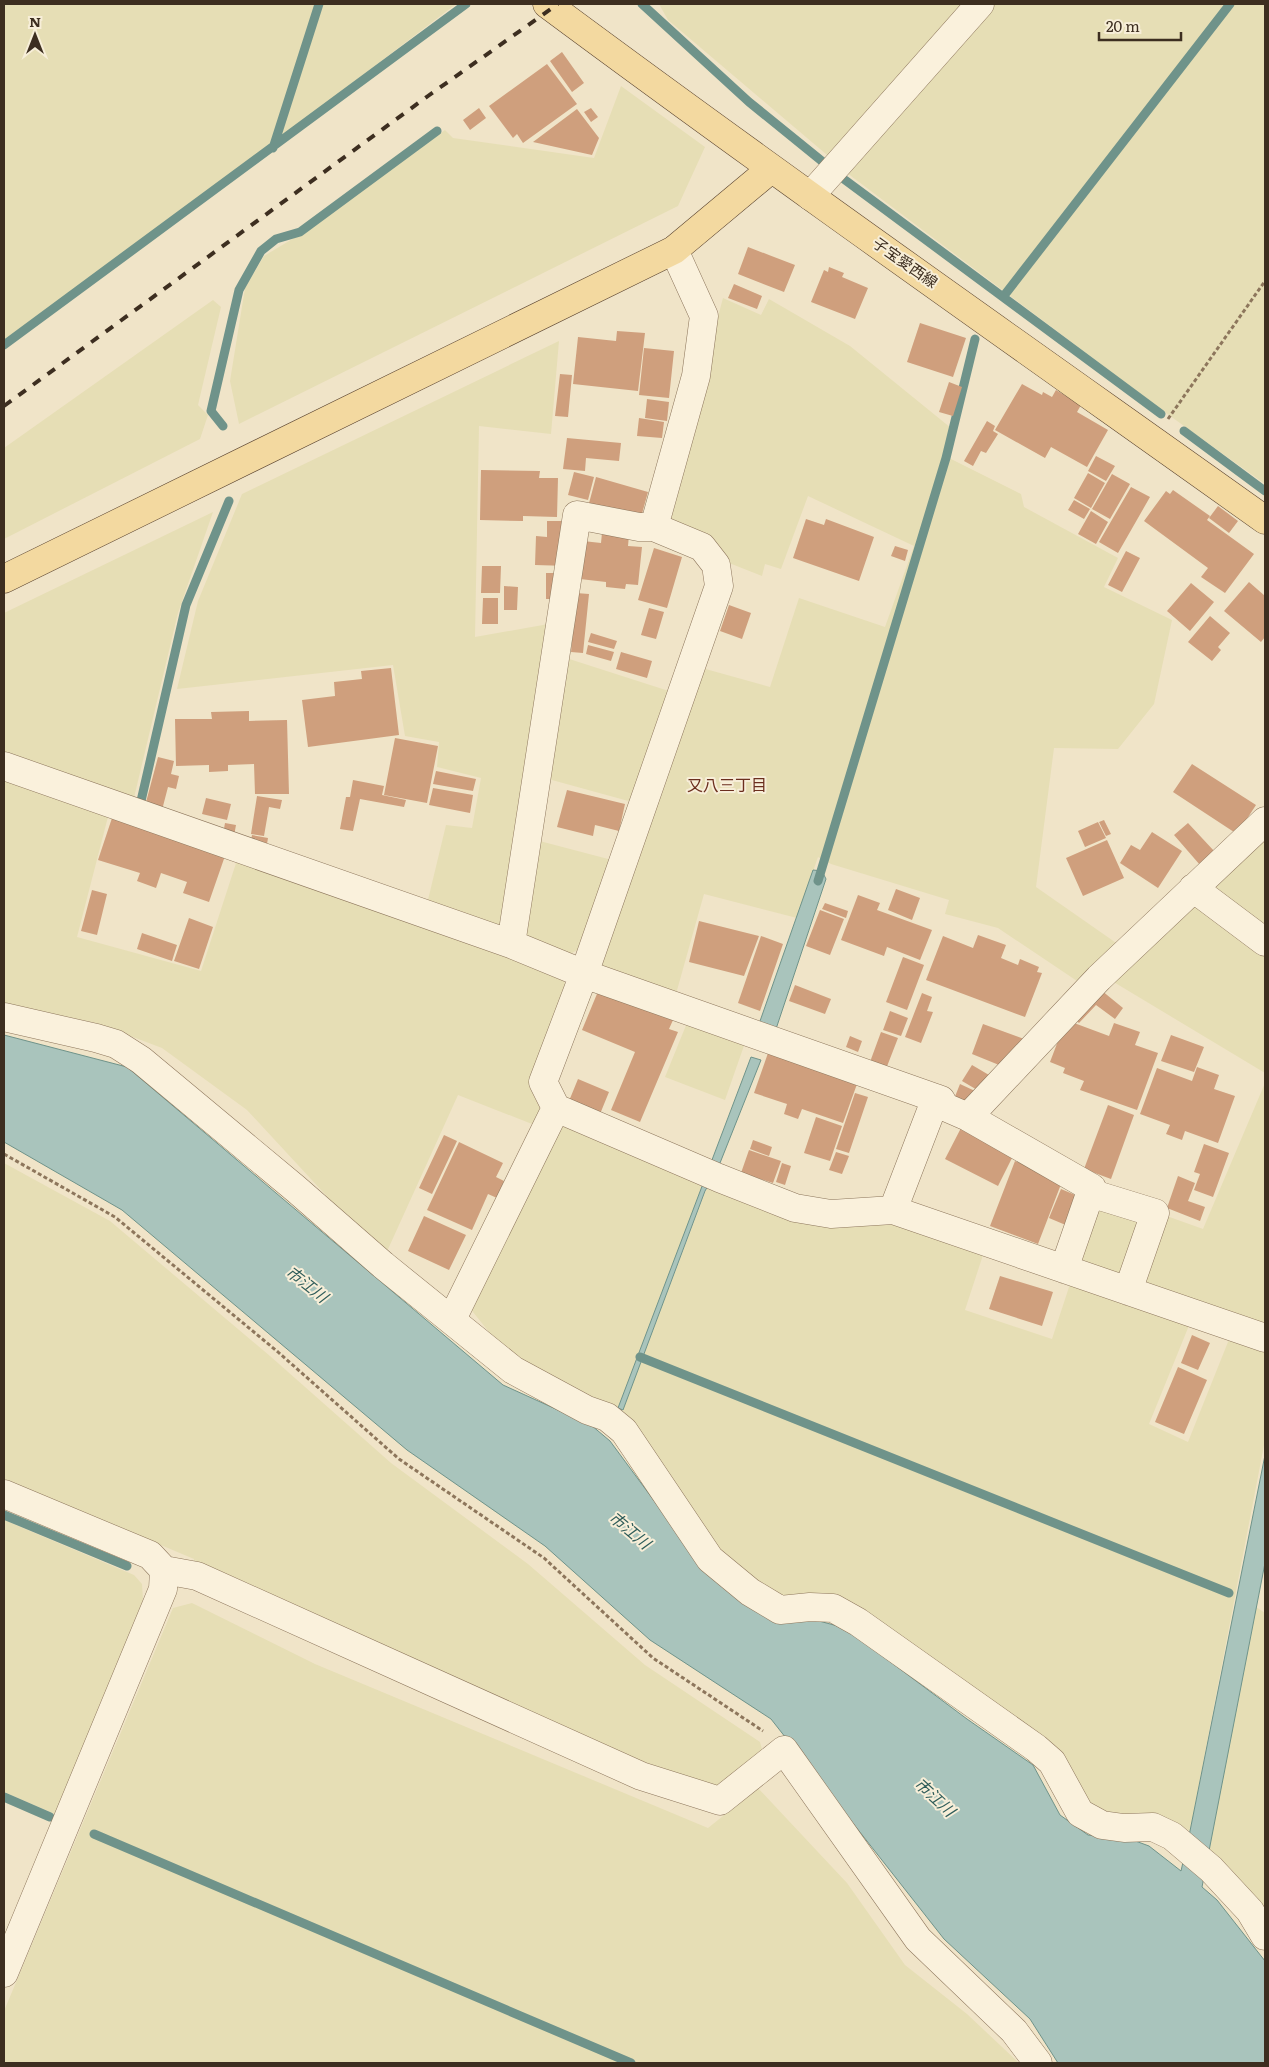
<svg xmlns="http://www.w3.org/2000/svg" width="1269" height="2067" viewBox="0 0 1269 2067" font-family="Literata,'Noto Sans JP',serif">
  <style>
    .farmland { fill: #e6deb5 }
    .water { fill: #a9c4bc; stroke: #6f938a }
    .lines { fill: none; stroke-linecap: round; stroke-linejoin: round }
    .stream { stroke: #6f938a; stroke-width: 9 }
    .building { fill: #cf9f7d }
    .minor-casing { stroke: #8d765c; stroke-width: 29 }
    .major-casing { stroke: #5b4430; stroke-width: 29 }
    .path { stroke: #8d765c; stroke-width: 3; stroke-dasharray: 4 2.5; stroke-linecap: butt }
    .minor { stroke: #faf1dc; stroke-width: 28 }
    .major { stroke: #f3d9a0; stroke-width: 28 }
    .rail { stroke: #3d2e20; stroke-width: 4; stroke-dasharray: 9 9; stroke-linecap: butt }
    .labels { text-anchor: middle; stroke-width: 4; stroke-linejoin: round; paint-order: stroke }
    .street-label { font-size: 15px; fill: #3d2e20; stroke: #f7eed8 }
    .neighbourhood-label { font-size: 16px; fill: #6b2e1e; stroke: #f7eed8 }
    .water-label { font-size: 16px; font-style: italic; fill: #2f5d5a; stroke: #f7eed8 }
  </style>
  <rect width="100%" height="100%" fill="#f0e4c8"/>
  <!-- farmland -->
  <path class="farmland" d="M4,4H456L267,148L4,342Z
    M659,4H969L833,160L668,20Z
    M991,4H1265V484L1166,413L843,170Z
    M621,86L705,147L678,206L239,424L230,381L245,288L264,256L299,235L445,130L453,138L594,158Z
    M723,298L761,315L769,299L850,346L951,428L945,456L1021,494L1024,507L1118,558L1104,587L1172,620L1154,704L1118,749L1054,748L1036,887L1122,947L1083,985L998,928L945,914L949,900L831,864L818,857L797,918L704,894L674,1001L599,975L702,668L770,687L799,598L885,627L914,546L808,496L781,569L765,564L762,576L724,561L674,523L667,507Z
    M213,300L221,307L198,405L208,415L200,439L4,539V448Z
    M559,341L551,434L479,426L475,637L554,623L508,919L498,927L427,904L446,825L472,828L481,778L437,767L439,742L405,736L393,665L177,689L198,601L242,494Z
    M213,512L178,613L133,802L4,758V613Z
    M563,657L675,693L632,802L541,777Z
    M4,769L110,809L77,937L201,971L238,857L560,972L568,991L537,1126L458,1095L384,1258L247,1110L162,1048L96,1023L4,1004Z
    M1265,826V934L1207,891Z
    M532,839L612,860L585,946L566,956L522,937Z
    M1187,900L1265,951V1073L1107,978Z
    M689,1018L746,1040L725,1100L665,1077Z
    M1265,1083V1328L1150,1293L1139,1278L1161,1214L1203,1229Z
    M558,1120L700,1183L702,1187L618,1408L606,1410L513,1362L469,1307Z
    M4,1163L110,1221L270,1356L391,1463L528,1564L645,1665L760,1742L763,1753L721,1790L692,1784L227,1574L220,1577L195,1566L194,1559L4,1479Z
    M708,1185L892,1220L983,1255L965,1310L1052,1339L1070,1284L1190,1323L1149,1424L1188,1442L1230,1337L1265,1350V1440L1190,1831L1162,1817L1105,1818L858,1612L782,1601L714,1554L624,1421L623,1410Z
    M1094,1203L1148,1218L1115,1282L1076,1269Z
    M4,1520L134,1575L142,1584L143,1600L55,1814L4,1792Z
    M192,1603L315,1664L708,1828L758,1788L847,1883L905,1965L967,2014L1019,2063H4V2011L173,1608Z
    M1256,1607L1265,1613V1910L1209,1850Z"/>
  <!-- water -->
  <path class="water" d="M813,870L822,871L826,879L776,1029L759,1024Z
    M4,1035L127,1067L503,1385L591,1425L610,1441L700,1563L819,1621L845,1628L967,1719L1033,1765L1060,1815L1088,1835L1130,1839L1149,1846L1181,1871L1190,1831L1265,1455V1563L1202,1887L1217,1900L1265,1961V2063H1058L1030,2019L944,1939L771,1719L650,1640L545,1546L407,1450L122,1210L4,1142Z
    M751,1057L761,1060L718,1168L705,1191L623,1410L618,1408Z"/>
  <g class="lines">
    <!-- stream -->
    <path class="stream" d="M642,4L749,102L823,162
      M273,148L319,4
      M845,180L1161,414
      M1003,297L1230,4
      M4,345L466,4
      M223,426L211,411L239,290L261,251L276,239L300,232L437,131
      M1184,431L1265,491
      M141,801L186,605L229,501
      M818,881L946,458L975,339
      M640,1357L1229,1593
      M4,1515L127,1566
      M4,1797L50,1817
      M94,1834L631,2063"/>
  </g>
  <!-- building -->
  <path class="building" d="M562,52L584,83L572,92L550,61Z
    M547,64L577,104L523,143L517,134L513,138L489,106Z
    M479,108L486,118L470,130L463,120Z
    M591,108L598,117L591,122L584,112Z
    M577,109L599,138L592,155L533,142Z
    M748,247L795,265L784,292L738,274Z
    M829,267L844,273L842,277L868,288L855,319L811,302L824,270L828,272Z
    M734,284L762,296L757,309L728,298Z
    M920,323L966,338L953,377L907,362Z
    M617,331L645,333L638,391L573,384L578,337L616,341Z
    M644,348L674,351L669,398L639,395Z
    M560,374L572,375L568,417L555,416Z
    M949,382L962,387L953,416L939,412Z
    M1022,384L1042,395L1043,392L1052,397L1056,390L1081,405L1077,412L1108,430L1087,467L1051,447L1045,458L995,430Z
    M647,399L669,402L667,421L645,418Z
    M639,418L664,422L662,438L637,436Z
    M987,421L995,426L993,431L998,434L986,453L981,451L973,466L964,461Z
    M567,438L621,443L619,461L586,458L585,471L563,469Z
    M1096,456L1115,466L1106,481L1088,471Z
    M481,470L540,471L539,478H558L557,517L523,516V521L480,520Z
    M574,472L594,477L588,500L568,495Z
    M1088,473L1105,483L1091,508L1074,498Z
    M1112,474L1130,484L1110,519L1092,509Z
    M596,477L648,492L640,521L588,507Z
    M1131,487L1150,497L1118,553L1099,542Z
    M1173,490L1210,516L1207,520L1254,554L1225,593L1201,577L1208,568L1144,521L1166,491L1170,494Z
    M1074,500L1090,509L1084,519L1068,510Z
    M1218,506L1238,521L1229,533L1209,518Z
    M1091,511L1108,522L1096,544L1078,534Z
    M806,519L824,525L826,519L874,537L859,581L793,558Z
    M547,521H569L568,566L535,565L536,536L547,537Z
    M602,533L629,535L628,546L642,547L638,585L626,584L625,589L606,587V582L580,579L583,541L601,543Z
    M895,546L908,550L905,561L891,556Z
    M654,548L682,557L667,608L638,600Z
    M1126,551L1140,558L1122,592L1108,585Z
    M482,566H501L500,593H481Z
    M546,573H560V599H546Z
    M1249,582L1265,596V637L1261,642L1224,611Z
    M1191,583L1214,602L1190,631L1167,611Z
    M504,586L518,587L517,610H504Z
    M576,593L589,594L583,653L571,652Z
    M483,598H498V624H482Z
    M729,605L751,613L742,639L720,631Z
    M649,608L664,612L656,639L641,635Z
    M1210,616L1230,633L1218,647L1221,650L1212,661L1188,642Z
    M591,633L617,641L614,649L588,642Z
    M588,645L614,652L611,661L586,654Z
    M621,652L652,661L647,678L616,669Z
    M391,668L399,735L308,747L302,700L335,696L334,682L362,679L361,671Z
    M249,711V721L287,720L289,794H255L254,764L228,765V771L209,772V765L176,766L175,719H212L211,712Z
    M395,738L438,746L427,803L384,795Z
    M158,757L174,761L171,774L179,776L176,789L168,787L162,810L145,806Z
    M1192,764L1256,805L1237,834L1173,792Z
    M436,771L476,779L473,791L433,784Z
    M353,780L384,786L382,795L406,800L404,807L360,799L353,831L340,829L346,797H350Z
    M433,788L473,795L470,813L429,805Z
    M567,790L625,804L619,831L595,825L593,836L557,827Z
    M257,796L282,800L280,809L269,807L264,836L251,834Z
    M206,798L231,804L227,820L202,814Z
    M113,815L226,853L209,902L183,893L187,882L161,873L156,888L137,881L140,873L98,860Z
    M1104,820L1111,834L1106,836L1099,822Z
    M1098,822L1106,838L1085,847L1078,831Z
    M225,823L236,825L234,836L223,834Z
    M1188,823L1215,852L1200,865L1174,835Z
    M1152,832L1182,851L1158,888L1120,863L1131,845L1140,850Z
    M252,835L268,838L266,850L250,847Z
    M1107,840L1124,878L1083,896L1066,858Z
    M896,889L920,898L912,920L888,910Z
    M92,890L107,894L97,935L81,931Z
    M858,895L880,903L877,910L932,930L920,960L887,947L884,956L841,940Z
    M825,903L848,911L846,918L822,909Z
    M820,910L844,919L830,955L806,946Z
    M189,918L213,927L199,969L174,961Z
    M699,921L759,936L744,976L689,962Z
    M142,933L177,945L172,961L137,949Z
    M978,935L1006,945L1001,958L1018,965L1020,959L1039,967L1037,972L1042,973L1025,1017L926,980L943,936L973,948Z
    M761,936L783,944L760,1011L738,1003Z
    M903,957L924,965L907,1010L886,1002Z
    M795,985L831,999L825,1014L789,1001Z
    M1096,986L1123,1008L1115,1019L1096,1005L1079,1023L1070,1014Z
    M599,989L673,1020L669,1029L678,1032L640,1122L611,1110L635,1052L582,1030Z
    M922,993L932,997L927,1011L933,1012L921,1043L905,1037Z
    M890,1011L908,1018L901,1036L883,1030Z
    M1066,1020L1109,1036L1114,1023L1140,1032L1135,1045L1158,1053L1137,1110L1080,1090L1084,1081L1063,1073L1065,1068L1050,1062Z
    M983,1024L1024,1039L1004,1067L972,1054Z
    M881,1032L898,1038L886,1069L870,1062Z
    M1171,1035L1204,1047L1194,1072L1161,1061Z
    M850,1036L862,1041L858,1052L846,1047Z
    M768,1053L857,1084L843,1123L802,1109L798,1119L784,1114L787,1104L754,1093Z
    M972,1065L989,1075L979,1091L962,1081Z
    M1197,1067L1219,1075L1214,1089L1235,1096L1218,1143L1185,1131L1182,1140L1166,1134L1170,1125L1140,1114L1157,1068L1192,1081Z
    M578,1079L609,1092L600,1114L569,1101Z
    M960,1084L975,1091L970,1105L954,1099Z
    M855,1093L868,1097L849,1153L836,1149Z
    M1108,1105L1134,1115L1111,1179L1084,1169Z
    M816,1117L842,1126L830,1161L804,1153Z
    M961,1128L1014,1154L998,1186L945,1159Z
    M444,1135L457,1141L432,1194L419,1188Z
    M753,1140L772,1147L769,1156L750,1149Z
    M459,1142L503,1163L496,1177L504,1181L497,1198L488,1194L472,1230L427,1210Z
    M1204,1144L1229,1153L1213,1197L1194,1190L1200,1174L1194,1172Z
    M749,1150L781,1161L773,1183L741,1173Z
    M836,1152L849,1156L842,1174L829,1170Z
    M1015,1161L1063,1179L1038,1244L990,1226Z
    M782,1163L791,1166L785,1185L776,1182Z
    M1178,1176L1195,1183L1188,1201L1205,1207L1200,1221L1167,1208Z
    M1061,1189L1080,1197L1068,1226L1049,1218Z
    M424,1216L466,1235L449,1270L408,1251Z
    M1000,1276L1053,1292L1042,1326L989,1309Z
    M1192,1335L1210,1343L1198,1370L1181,1363Z
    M1178,1367L1207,1380L1184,1434L1155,1422Z"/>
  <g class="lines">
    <defs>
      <path id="minor" d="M810,196L980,4
        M674,250L704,316L696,376L654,527L702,547L716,565L719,586L584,974L543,1082L556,1108L719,1178L795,1208L831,1214L893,1210L1265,1338
        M4,766L511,944L584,974L941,1100L945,1107L968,1117L1092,1188L1064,1269
        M1193,888L1265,942
        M511,944L577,515L639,527H654
        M4,1017L96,1038L116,1044L141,1060L296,1189L383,1265L513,1370L587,1410L607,1417L624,1431L710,1559L750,1592L780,1610L810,1607L833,1608L858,1622L1036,1748L1052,1762L1080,1813L1102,1825L1124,1828L1153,1827L1172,1836L1211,1869L1250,1911L1265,1936
        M968,1117L1099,978L1265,821
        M1090,1193L1155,1213L1128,1291
        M893,1210L936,1098
        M452,1319L556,1108
        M4,1494L150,1555L164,1570L197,1576L641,1776L720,1801L784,1750L918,1939L1014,2031L1038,2063
        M4,1973L163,1589L164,1570"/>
      <path id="major" d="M547,4C784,180 1025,349 1265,520
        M4,579L674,250L771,169"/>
    </defs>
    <!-- minor casing -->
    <use href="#minor" class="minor-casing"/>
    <!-- major casing -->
    <use href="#major" class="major-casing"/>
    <!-- path -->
    <path class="path" d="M1168,419L1265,281
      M4,1154L115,1217L278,1352L399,1459L544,1558L653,1658L763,1731"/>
    <!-- minor -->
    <use href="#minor" class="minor"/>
    <!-- major -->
    <use href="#major" class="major"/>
    <!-- rail -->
    <path class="rail" d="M4,406L428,96L558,4"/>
  </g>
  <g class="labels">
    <!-- street labels -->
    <g class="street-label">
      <text transform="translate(905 263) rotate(35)" y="5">子宝愛西線</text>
    </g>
    <!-- neighbourhood labels -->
    <g class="neighbourhood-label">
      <text x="727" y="791">又八三丁目</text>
    </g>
    <!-- water labels -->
    <g class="water-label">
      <text transform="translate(307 1284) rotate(38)" y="6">市江川</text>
      <text transform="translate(630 1530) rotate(40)" y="6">市江川</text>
      <text transform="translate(935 1797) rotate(43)" y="6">市江川</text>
    </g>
  </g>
  <!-- border -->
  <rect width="1269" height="2067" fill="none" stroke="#3d2e20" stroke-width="10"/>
  <!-- north arrow -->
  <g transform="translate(35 35)" stroke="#f7eed8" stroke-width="4" paint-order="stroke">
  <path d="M0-4L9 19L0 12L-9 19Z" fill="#3d2e20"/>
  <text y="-8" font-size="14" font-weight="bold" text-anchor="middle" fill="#3d2e20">N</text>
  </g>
  <!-- scale -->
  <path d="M1099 32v8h82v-8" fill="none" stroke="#3d2e20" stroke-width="2.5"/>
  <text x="1106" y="32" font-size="15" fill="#3d2e20" stroke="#f7eed8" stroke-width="4" paint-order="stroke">20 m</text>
</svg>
